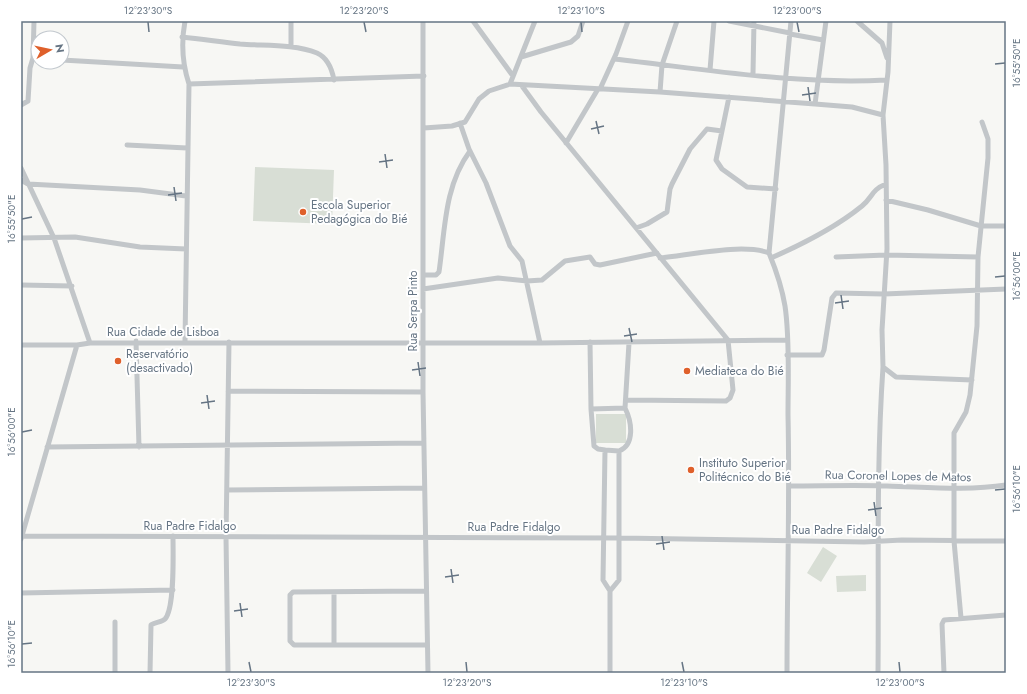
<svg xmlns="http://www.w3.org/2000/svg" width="1027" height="694" viewBox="0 0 1027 694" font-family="Jost,sans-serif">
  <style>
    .green { fill: #d8ded5 }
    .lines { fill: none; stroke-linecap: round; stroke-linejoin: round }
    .minor { stroke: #c2c6c9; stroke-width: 5 }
    .ticks { fill: none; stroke: #667584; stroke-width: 1.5 }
    .poi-dot { fill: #df602b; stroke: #fff; stroke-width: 1.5 }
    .labels { text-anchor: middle; stroke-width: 4; stroke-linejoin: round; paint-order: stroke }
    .poi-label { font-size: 12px; fill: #667584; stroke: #fff; text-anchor: start }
    .street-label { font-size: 12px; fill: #667584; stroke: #fff }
    .neatline { fill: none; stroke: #667584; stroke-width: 1.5 }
    .ticks-label { font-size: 10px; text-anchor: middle; fill: #667584 }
  </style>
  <rect width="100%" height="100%" fill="#f7f7f4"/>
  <!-- green -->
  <path class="green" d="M255,167L334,170L332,224L253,221Z
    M596,414H626V443H596Z
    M823,547L837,556L821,582L807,573Z
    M866,575V591L837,592L836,576Z"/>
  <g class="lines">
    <!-- minor -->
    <path class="minor" d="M185,21C181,43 182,63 189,84L185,341
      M291,21V47
      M423,21V392L428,673
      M473,21L513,76
      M729,21L790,33
      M857,21L882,43L887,58
      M890,21L888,72L883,115L886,165L887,249L882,330L883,367L896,377L972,380
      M790,34L823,40
      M182,37C202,39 221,42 240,44C265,46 294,44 317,53C328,58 332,69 334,80
      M521,57L571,42L578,36L583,21
      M614,59C704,69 795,85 886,80
      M62,60L183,67
      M710,70L714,21
      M753,74L754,21
      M189,84L424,76
      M510,84L535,21
      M522,86L541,112L728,340L733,390L730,398L726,401L627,400
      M600,89L616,54L628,21
      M660,92L662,65L677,21
      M729,97L716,160L722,169L747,187L776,189
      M815,104L826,21
      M21,105L28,101L30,68L33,58L34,21
      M460,123L469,149L486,183L510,246L522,261L540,343
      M424,128L452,126L465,122L479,99L489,91L510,84L660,92L815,104L852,107L883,115
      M566,143L598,89
      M127,145L187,148
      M21,168L54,238L90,343H540L787,340
      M21,180L28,184L140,190L186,196
      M886,200L928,210L981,226H1006
      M636,228L647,224L667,212L670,189L672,184L690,149L707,129L722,131
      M21,238L75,237L140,247L186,249
      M769,253L791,21
      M836,257L886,255L978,257
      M660,258C690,255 743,243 769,253C776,270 782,288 785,306C790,339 788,381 788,415C790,501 787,587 787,673
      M771,258C803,244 835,228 862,206C873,197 871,190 886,184
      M423,275H436L439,272C445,231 444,186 470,151
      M21,285L72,286
      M423,289L498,278L527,281L542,280L565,261L590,257L595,264L600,265L657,253
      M136,341L139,447
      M590,342L591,409
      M21,345H77L90,343
      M787,355H822L824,350L832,298L836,293L884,294L1006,289
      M228,391L423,392
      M625,408C632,422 635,445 619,451V580L610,591L603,580L605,450L598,449L594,446L591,409Z
      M625,408L629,343
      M47,447L423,443
      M605,450L619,451
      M790,486C822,486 855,485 887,486C926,487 967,491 1006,485
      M227,490L424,488
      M21,536L620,538L864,542L902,540L1006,541
      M21,539L77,345
      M425,591L293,592L290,595V641L294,645H427
      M610,591V673
      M334,592V645
      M21,593L173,590
      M961,618L954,541V433L966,412L970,395L977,326L978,257L988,158V139L982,122
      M115,673V622
      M150,673L151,625C156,622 162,622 165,619C175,608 173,552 173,536
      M228,673L226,537L229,342
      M878,673C879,571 876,469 883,367
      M944,673L942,624L944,620L1006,615"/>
  </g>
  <!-- ticks -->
  <path class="ticks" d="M148,22L149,32M364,22L366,32M581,22L582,32M797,22L799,32M995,64L1005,63M808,87L810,101M802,95L816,93M596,121L599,134M591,129L604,126M385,154L387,168M379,162L393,160M174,187L176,201M168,195L182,193M22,219L32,217M995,277L1005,276M841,295L843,309M835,303L849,301M629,328L632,342M624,336L637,334M418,362L420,376M412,370L426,368M207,395L209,409M201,403L215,401M22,432L32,430M995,490L1005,489M874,502L876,516M868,510L882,508M662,536L664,550M656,544L670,542M451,569L453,583M445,577L459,575M240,603L242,617M234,611L248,609M22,644L32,643M249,662L251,672M466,662L467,672M682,662L684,672M899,662L900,672"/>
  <!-- markers -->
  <g class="poi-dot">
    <circle cx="303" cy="212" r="4"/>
    <circle cx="118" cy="361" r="4"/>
    <circle cx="687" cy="371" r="4"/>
    <circle cx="691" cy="470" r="4"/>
  </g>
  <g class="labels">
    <!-- poi labels -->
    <g class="poi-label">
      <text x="311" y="209">Escola Superior<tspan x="311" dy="14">Pedagógica do Bié</tspan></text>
      <text x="126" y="358">Reservatório<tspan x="126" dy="14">(desactivado)</tspan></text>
      <text x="695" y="375">Mediateca do Bié</text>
      <text x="699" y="467">Instituto Superior<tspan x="699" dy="14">Politécnico do Bié</tspan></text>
    </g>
    <!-- street labels -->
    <g class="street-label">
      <text transform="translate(413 311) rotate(-90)" y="4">Rua Serpa Pinto</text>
      <text x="163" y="336">Rua Cidade de Lisboa</text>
      <text transform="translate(898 476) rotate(1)" y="4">Rua Coronel Lopes de Matos</text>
      <text x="190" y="530">Rua Padre Fidalgo</text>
      <text x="514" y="531">Rua Padre Fidalgo</text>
      <text x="838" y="534">Rua Padre Fidalgo</text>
    </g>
  </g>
  <!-- border -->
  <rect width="1027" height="694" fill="none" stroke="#ffffff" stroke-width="44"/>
  <!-- north arrow -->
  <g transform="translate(50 50) rotate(81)"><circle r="19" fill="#ffffff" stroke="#c2c8ce"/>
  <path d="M0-3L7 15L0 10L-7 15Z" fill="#df602b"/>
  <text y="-6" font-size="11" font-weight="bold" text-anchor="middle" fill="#667584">N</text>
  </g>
  <rect x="22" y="22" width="983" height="650" class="neatline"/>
  <g class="ticks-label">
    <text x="148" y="14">12°23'30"S</text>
    <text x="364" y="14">12°23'20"S</text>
    <text x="581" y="14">12°23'10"S</text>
    <text x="797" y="14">12°23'00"S</text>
    <text transform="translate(1016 63) rotate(-90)" y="4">16°55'50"E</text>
    <text transform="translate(11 219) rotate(-90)" y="4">16°55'50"E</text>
    <text transform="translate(1016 276) rotate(-90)" y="4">16°56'00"E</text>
    <text transform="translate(11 432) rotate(-90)" y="4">16°56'00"E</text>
    <text transform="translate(1016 489) rotate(-90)" y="4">16°56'10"E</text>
    <text transform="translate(11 644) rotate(-90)" y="4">16°56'10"E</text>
    <text x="251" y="686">12°23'30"S</text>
    <text x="467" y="686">12°23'20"S</text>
    <text x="684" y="686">12°23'10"S</text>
    <text x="900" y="686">12°23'00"S</text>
  </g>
</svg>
